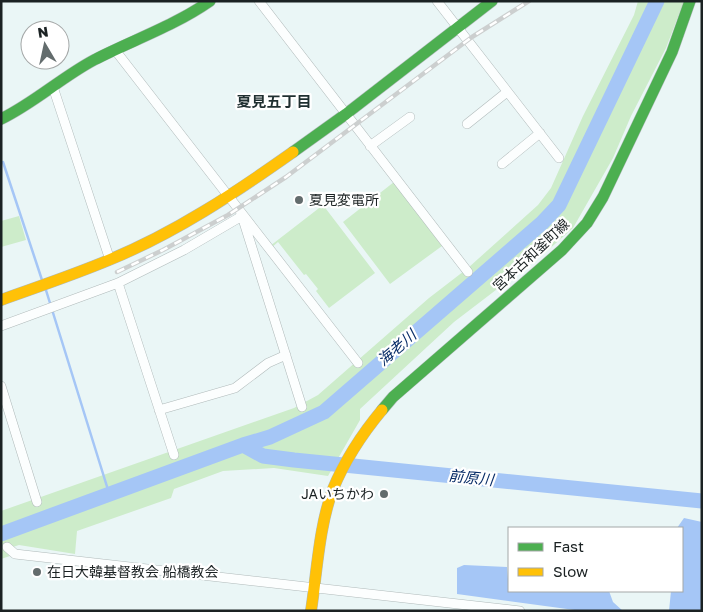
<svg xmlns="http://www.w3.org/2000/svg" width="703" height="612" viewBox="0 0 703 612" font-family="'Golos Text','Noto Sans JP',sans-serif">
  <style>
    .green { fill: #cdecca }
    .water { fill: #a5c6f6 }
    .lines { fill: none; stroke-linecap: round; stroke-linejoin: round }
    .stream { stroke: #a5c6f6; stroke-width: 2.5 }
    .river { stroke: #a5c6f6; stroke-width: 15 }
    .street-casing { stroke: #b0baba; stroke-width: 10 }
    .fast-casing { stroke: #b0baba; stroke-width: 12 }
    .slow-casing { stroke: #b0baba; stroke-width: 12 }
    .street { stroke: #fcfefe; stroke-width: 9 }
    .fast { stroke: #4caf50; stroke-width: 11 }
    .slow { stroke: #ffc107; stroke-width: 11 }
    .rail-casing { stroke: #cccfcf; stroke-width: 4.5 }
    .rail { stroke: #fff; stroke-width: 2.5; stroke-dasharray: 8; stroke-linecap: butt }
    .poi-dot { fill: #636c6d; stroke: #fff; stroke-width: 2 }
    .labels { text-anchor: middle; stroke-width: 4.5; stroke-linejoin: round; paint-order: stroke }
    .poi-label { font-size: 14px; fill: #1b2223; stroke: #fff; text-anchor: start }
    .street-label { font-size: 14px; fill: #1b2223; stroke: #fff }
    .neighbourhood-label { font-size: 15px; font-weight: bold; fill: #1f2f30; stroke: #fff }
    .water-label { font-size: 15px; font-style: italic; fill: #092d68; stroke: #fff }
  </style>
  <rect width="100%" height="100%" fill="#eaf6f6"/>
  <!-- green -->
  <path class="green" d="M638,1H684L666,48L631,116L613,158L573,228L547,251L454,322L360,409V420L328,476L274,468L223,471L174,489L171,498L77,531L75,554L19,545L7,549L13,555L1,559V511L294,408L318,395L429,298L468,268L538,205L551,188L583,116L634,15Z
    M394,182L442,246L390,284L343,222Z
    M323,205L375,273L329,308L316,291L318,289L306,274L304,275L278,242L271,248L270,246Z
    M19,216L26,240L1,247V221Z"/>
  <!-- water -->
  <path class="water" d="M684,518L702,522V611H669L671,591H682V528H677Z
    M464,565L507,567L509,591H609L613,602L623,611H582L457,594V568Z"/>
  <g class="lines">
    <!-- stream -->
    <path class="stream" d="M3,162L42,280
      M45,287L109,493"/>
    <!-- river -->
    <path class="river" d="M243,445L263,456L294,460L702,501
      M1,534L243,445L270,437L324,412L542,223L559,205L657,1"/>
    <defs>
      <path id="street" d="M259,1L468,272
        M437,1L559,158
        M115,50L358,363
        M53,87L110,260
        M467,124L507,92
        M370,146L410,117
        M502,164L540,133
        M118,283L174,455
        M1,326L118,283L184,250L242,216L302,407
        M1,386L37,502
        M159,410L235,388L268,363L286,355
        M7,547L15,554L520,611"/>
      <path id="fast" d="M1,119C34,103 62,77 94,60C133,40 174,26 210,1
        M293,152L346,114L492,1
        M382,410L393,397L562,250L587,223L603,197L672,52L690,1"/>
      <path id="slow" d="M1,300C37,287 73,275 109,260C175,233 235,193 293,152
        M311,611C317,572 319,526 333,489C345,460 362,434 382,410"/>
    </defs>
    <!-- street casing -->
    <use href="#street" class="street-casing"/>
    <!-- fast casing -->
    <use href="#fast" class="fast-casing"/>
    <!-- slow casing -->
    <use href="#slow" class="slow-casing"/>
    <!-- street -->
    <use href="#street" class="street"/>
    <!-- fast -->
    <use href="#fast" class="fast"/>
    <!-- slow -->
    <use href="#slow" class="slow"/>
    <defs>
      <path id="rail" d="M117,272L163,250L228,215L286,177L472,37L529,1"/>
    </defs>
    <!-- rail casing -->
    <use href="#rail" class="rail-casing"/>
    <!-- rail -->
    <use href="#rail" class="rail"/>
  </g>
  <!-- markers -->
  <g class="poi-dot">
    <circle cx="299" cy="200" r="5"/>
    <circle cx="384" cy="494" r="5"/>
    <circle cx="37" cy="572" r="5"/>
  </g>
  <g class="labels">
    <!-- poi labels -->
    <g class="poi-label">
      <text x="309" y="205">夏見変電所</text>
      <text x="374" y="499" text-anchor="end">JAいちかわ</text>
      <text x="47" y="577">在日大韓基督教会 船橋教会</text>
    </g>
    <!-- street labels -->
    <g class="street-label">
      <text transform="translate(531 255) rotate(-43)" y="5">宮本古和釜町線</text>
    </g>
    <!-- neighbourhood labels -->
    <g class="neighbourhood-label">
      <text x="274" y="107">夏見五丁目</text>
    </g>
    <!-- water labels -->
    <g class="water-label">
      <text transform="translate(397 348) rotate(-41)" y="5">海老川</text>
      <text transform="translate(471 478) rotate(6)" y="5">前原川</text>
    </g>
  </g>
  <!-- border -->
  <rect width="703" height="612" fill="none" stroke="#1b2223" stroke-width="5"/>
  <!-- legend -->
  <rect x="508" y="527" width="175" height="65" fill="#ffffff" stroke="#a4a7a7"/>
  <rect x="518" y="543" width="25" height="8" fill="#4caf50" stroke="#a4a7a7"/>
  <text x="553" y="552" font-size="15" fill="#1b2223">Fast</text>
  <rect x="518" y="568" width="25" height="8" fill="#ffc107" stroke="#a4a7a7"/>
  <text x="553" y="577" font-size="15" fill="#1b2223">Slow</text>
  <!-- north arrow -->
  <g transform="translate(45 45) rotate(351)"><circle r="24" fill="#ffffff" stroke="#a4a7a7"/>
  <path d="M0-4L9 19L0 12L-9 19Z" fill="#636c6d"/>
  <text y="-8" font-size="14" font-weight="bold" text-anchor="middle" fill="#1b2223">N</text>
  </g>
</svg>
